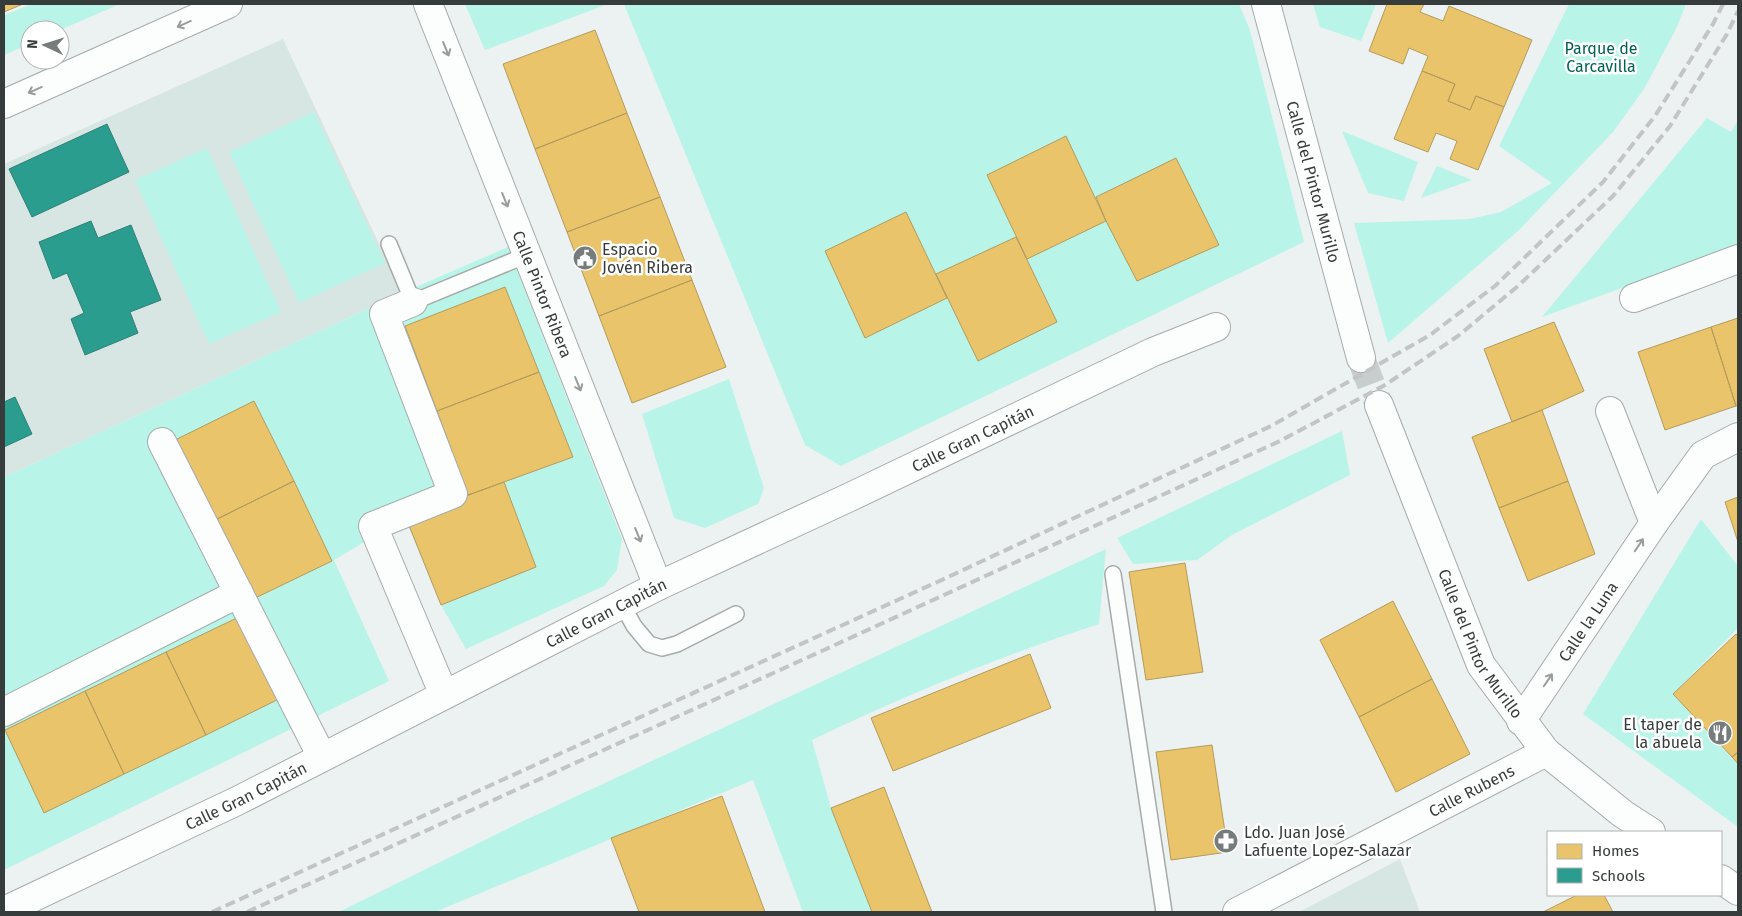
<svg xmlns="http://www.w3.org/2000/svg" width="1742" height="916" viewBox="0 0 1742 916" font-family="'Fira Sans',sans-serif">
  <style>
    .built { fill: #d8e6e3 }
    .green { fill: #b9f4e8 }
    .homes { fill: #e9c46a; stroke: #b39b5c }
    .schools { fill: #2a9d8f; stroke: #2e8076 }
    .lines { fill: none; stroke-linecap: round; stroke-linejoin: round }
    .street-tunnel { stroke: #c8cecd; stroke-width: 28; stroke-dasharray: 28 14; stroke-linecap: butt }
    .lane-casing { stroke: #a6abaa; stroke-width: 18 }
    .street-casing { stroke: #a6abaa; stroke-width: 30 }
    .lane { stroke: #fcfdfd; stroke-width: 15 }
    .street { stroke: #fcfdfd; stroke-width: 28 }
    .rail { stroke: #c3c5c5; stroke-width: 4; stroke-dasharray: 10 5; stroke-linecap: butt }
    .oneway { stroke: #999c9c }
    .labels { text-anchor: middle; stroke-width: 5; stroke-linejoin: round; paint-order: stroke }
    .park-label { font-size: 16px; fill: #006255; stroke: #fff }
    .street-label { font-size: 16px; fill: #363c3b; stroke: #fff }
    .poi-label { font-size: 16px; fill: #363c3b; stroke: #fff; text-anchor: start }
  </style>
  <rect width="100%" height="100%" fill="#ecf2f1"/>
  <!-- built -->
  <path class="built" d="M283,39L402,293L4,477V164Z
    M1400,859L1420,912H1299Z"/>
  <!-- green -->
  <path class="green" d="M32,4H120L60,30H30V44L4,55V15Z
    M465,4H608L485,50Z
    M624,4H1239L1250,30L1304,242L841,466L805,445Z
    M1313,4H1376L1361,41L1320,27Z
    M1569,4H1686L1676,29L1644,89L1613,132L1518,231L1388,343L1354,223L1470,219L1501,212L1552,183L1499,146Z
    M314,112L385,263L299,303L229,152Z
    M1707,118L1731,132L1738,120V246L1542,317Z
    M1342,131L1418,162L1404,201L1368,193Z
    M207,148L281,312L209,344L135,180Z
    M1437,166L1472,180L1421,198Z
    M508,247L622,539L617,570L604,586L466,649L441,605L405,518L334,560L389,681L4,870V477L402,293Z
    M729,379L764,488L758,504L705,528L674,518L642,414Z
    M1342,431L1350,475L1232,535L1197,560L1133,564L1117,538Z
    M1701,519L1738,566V628L1673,694L1738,765V827L1583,714Z
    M1106,549L1099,624C1001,656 905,695 812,740L831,808L872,912H803L753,780L435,912H339L517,824Z"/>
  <!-- homes -->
  <path class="homes" d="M4,4H23L4,12Z
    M1387,4H1424L1420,12L1443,21L1449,6L1532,40L1504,107L1476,96L1470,110L1448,101L1455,84L1422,71L1428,56L1409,48L1403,64L1369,51Z
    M595,30L627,113L535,149L503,64Z
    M1422,71L1455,84L1448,101L1470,110L1476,96L1504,107L1478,170L1450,159L1457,141L1436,133L1428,152L1394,139Z
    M627,113L660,197L567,232L535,149Z
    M1066,136L1106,221L1027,259L987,175Z
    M1176,158L1219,245L1137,281L1106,221L1096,197Z
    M660,197L692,280L599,316L567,232Z
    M906,212L947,298L865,338L825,251Z
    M1016,237L1057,322L978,361L936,274Z
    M692,280L726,367L632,403L599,316Z
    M505,287L539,372L437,411L405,326Z
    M1738,318V405L1736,406L1711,327Z
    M1554,322L1584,391L1542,410L1512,422L1484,349Z
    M1711,327L1736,406L1665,430L1638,352Z
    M539,372L573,457L468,495L437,411Z
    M254,401L294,481L211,522L171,442Z
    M1542,410L1568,481L1499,508L1472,437Z
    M294,481L332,561L249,601L211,522Z
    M1568,481L1595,554L1528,581L1499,508Z
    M504,482L536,567L441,605L406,518Z
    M1738,497V542L1725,502Z
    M1185,563L1203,672L1146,680L1129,572Z
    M1393,601L1432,679L1359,717L1320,640Z
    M245,614L285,696L206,735L166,652Z
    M1736,634L1738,636V752L1732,757L1673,694Z
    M166,652L206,735L124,774L85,691Z
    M1030,654L1051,708L893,771L871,718Z
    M1432,679L1470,754L1396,792L1359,717Z
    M85,691L124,774L44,813L5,730Z
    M1212,745L1228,852L1171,860L1156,752Z
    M1738,752V764L1732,757Z
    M884,787L932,912H872L831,808Z
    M722,796L765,912H639L611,838Z
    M1577,895H1604L1613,912H1543Z"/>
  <!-- schools -->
  <path class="schools" d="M107,124L129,172L32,217L9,169Z
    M91,221L98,238L131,225L161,300L130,312L138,333L85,355L71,319L84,313L67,273L53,279L39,242Z
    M15,397L32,434L4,447V402Z"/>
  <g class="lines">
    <!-- street-tunnel -->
    <path class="street-tunnel" d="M1361,358L1379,405"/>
    <defs>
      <path id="lane" d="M389,244L413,302L527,255
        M1113,574L1164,912
        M622,604L634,626L649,644L662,648L677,644L736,614"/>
      <g id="street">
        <path id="s1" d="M428,4L658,586"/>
        <path id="s2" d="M1266,4L1361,358"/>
        <path d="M4,104L228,4"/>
        <path d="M1634,298L1738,259"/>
        <path d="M413,302L384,314L453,494L373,526L444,695"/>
        <path id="s3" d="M1379,405L1481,665L1546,752L1623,814L1651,832"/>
        <path d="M1610,411L1654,523"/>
        <path d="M162,442L322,757"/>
        <path d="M4,712L239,593"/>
        <path id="s4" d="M1521,721L1654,523L1703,455L1738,437"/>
        <path d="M1721,879L1738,891"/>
        <path id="s5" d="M4,911L237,801L658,586L850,497L1153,352L1216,327"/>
        <path id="s6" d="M1237,912L1546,752"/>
      </g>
    </defs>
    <!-- lane casing -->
    <use href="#lane" class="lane-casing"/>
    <!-- street casing -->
    <use href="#street" class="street-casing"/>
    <!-- lane -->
    <use href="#lane" class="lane"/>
    <!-- street -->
    <use href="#street" class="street"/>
    <!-- rail -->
    <path class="rail" d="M212,912L946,578L1271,426L1430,335L1495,286L1603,182L1655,116L1713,24L1723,4
      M247,912L824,650L1280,441L1385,385L1458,336L1518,286L1613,196L1670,126L1727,34L1738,11"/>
  </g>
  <!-- one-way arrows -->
  <defs><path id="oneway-shaft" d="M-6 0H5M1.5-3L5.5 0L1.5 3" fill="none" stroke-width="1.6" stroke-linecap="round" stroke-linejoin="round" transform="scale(1.25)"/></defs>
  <g class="oneway">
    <use href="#oneway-shaft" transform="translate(184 24) rotate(156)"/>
    <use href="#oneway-shaft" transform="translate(446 49) rotate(68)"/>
    <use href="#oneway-shaft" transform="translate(35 90) rotate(156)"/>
    <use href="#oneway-shaft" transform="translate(505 200) rotate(68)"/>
    <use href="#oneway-shaft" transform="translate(578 384) rotate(68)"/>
    <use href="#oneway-shaft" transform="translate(638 535) rotate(68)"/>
    <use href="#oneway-shaft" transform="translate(1639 545) rotate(-56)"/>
    <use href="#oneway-shaft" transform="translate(1548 680) rotate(-56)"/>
  </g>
  <!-- icons -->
  <defs>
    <symbol id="civic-disc" viewBox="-11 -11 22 22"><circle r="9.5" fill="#767c7b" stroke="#fff"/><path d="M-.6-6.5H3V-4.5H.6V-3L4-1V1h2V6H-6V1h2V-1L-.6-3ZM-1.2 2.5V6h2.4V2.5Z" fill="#fff"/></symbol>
    <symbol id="restaurant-disc" viewBox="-11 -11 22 22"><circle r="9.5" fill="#767c7b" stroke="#fff"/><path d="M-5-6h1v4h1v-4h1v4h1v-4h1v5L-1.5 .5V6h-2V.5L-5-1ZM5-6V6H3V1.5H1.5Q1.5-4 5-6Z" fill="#fff"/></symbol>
    <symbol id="pharmacy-disc" viewBox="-11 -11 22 22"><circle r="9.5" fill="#767c7b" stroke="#fff"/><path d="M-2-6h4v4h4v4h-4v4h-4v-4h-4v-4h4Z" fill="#fff"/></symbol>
  </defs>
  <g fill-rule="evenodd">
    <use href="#civic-disc" x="571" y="244" width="28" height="28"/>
    <use href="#restaurant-disc" x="1706" y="719" width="28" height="28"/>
    <use href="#pharmacy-disc" x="1212" y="827" width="28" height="28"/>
  </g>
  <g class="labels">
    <!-- park labels -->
    <g class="park-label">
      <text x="1601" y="54">Parque de<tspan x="1601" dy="18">Carcavilla</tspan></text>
    </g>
    <!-- street labels -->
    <g class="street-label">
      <text dy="6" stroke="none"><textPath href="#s2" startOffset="184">Calle del Pintor Murillo</textPath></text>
      <text dy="6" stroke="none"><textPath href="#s1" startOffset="312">Calle Pintor Ribera</textPath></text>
      <text dy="6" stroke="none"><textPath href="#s5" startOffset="1078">Calle Gran Capitán</textPath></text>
      <text dy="6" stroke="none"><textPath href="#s5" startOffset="672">Calle Gran Capitán</textPath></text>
      <text dy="6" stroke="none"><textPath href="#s4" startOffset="120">Calle la Luna</textPath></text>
      <text dy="6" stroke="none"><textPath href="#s3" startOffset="260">Calle del Pintor Murillo</textPath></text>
      <text dy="6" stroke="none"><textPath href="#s6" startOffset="264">Calle Rubens</textPath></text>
      <text dy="6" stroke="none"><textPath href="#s5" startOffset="268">Calle Gran Capitán</textPath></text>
    </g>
    <!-- poi labels -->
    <g class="poi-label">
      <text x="602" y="255">Espacio<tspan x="602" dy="18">Jovén Ribera</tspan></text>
      <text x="1702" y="730" text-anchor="end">El taper de<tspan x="1702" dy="18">la abuela</tspan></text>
      <text x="1244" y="838">Ldo. Juan José<tspan x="1244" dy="18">Lafuente Lopez-Salazar</tspan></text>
    </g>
  </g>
  <!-- border -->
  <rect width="1742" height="916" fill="none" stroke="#363c3b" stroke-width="10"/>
  <!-- legend -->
  <rect x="1547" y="831" width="175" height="65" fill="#ffffff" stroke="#afb1b1"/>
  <rect x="1557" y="844" width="25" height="15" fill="#e9c46a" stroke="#afb1b1"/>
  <text x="1592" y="856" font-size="15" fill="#363c3b">Homes</text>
  <rect x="1557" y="868" width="25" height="15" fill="#2a9d8f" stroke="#afb1b1"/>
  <text x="1592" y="881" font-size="15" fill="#363c3b">Schools</text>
  <!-- north arrow -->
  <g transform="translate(45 45) rotate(274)"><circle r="24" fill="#ffffff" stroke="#afb1b1"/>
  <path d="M0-4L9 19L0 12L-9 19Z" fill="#767c7b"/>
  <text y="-8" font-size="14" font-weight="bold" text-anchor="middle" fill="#363c3b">N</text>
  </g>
</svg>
